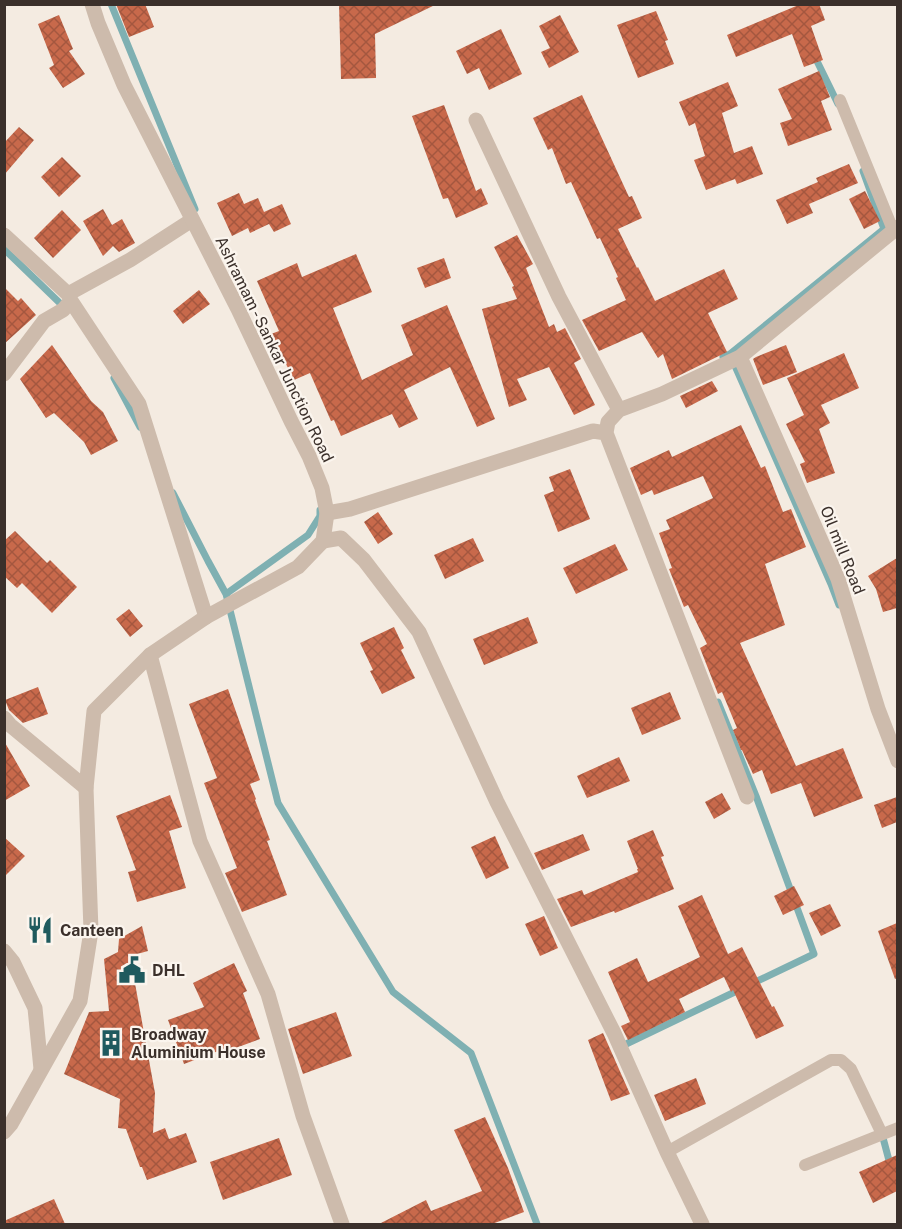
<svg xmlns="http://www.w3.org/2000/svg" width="902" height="1229" viewBox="0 0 902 1229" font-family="'Public Sans',sans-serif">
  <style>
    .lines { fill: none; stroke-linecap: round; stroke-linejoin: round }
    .stream { stroke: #7fb0b2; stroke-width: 7 }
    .building { fill: url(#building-cross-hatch) }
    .service { stroke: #cdbbac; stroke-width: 12 }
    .minor { stroke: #cdbbac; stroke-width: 15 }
    .tertiary { stroke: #cdbbac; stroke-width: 15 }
    .labels { text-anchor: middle; stroke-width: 4.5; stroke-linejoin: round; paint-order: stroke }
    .street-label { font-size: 16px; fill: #3b302b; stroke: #fbf5ee }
    .poi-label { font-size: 16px; font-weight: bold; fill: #3b302b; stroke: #fbf5ee; text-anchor: start }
  </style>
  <defs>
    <pattern id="building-cross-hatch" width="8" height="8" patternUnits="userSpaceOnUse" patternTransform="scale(1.5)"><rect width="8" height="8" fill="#c8694b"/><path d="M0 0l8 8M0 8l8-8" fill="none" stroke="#a4573f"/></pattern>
  </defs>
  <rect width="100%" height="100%" fill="#f4ebe1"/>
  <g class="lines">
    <!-- stream -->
    <path class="stream" d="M111,4L195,209
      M814,55L838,104
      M4,249L65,308
      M723,357L730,354L884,229L863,171
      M732,359L831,584L839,605
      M114,378L140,427
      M173,493L208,561L226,594L278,803L393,992L471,1053L537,1224
      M226,594L308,535L320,516V510
      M718,702L756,796L814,954L751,984
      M622,1046L741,989
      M884,1133L882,1134L891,1168"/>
  </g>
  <!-- building -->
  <path class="building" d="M116,4H145L154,27L129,37Z
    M339,4H437L375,34L376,78L341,79Z
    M801,4H819L825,20L811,26L823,60L804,67L792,34L736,57L727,35Z
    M656,11L668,40L665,41L674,64L638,78L617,25Z
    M59,15L73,49L69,51L85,74L63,88L49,68L54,65L38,24Z
    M560,15L579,52L549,68L541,52L550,48L539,26Z
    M501,29L522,74L489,90L479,68L467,74L456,51Z
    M819,71L830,97L821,101L832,130L788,146L780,123L792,119L778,89Z
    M728,82L738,106L722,113L734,153L752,146L763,174L737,184L735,179L706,190L694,160L705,156L695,123L689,126L679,102Z
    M582,95L629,197L632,196L642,218L618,229L637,268L638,267L655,301L724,269L738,299L708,313L727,352L672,379L663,354L658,358L642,332L599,351L582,320L626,300L616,278L618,277L600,238L597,239L571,182L566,184L552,148L548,150L533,118Z
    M444,105L476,191L481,188L488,204L456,218L448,198L443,199L412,116Z
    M19,127L34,140L4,175V143Z
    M62,157L81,176L59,197L41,177Z
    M849,164L858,183L809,204L813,213L787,224L776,200L818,182L816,178Z
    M865,191L880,221L864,229L849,199Z
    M239,193L244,204L258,198L264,212L282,204L291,224L274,232L269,224L250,233L248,228L232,236L217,203Z
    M103,209L112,225L122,219L135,243L119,252L113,246L103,256L83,221Z
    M62,210L81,230L53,258L34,238Z
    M517,235L533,264L526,268L549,327L554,324L557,332L565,328L581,359L574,363L595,405L574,415L549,367L517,379L527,400L509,407L482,309L517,299L512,287L514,286L494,247Z
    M356,254L372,292L333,308L362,380L413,355L401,325L447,305L495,419L477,427L450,367L404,390L418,419L399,428L392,414L341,436L334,420L331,421L310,373L294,380L271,334L279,331L257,281L297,263L302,277Z
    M444,258L451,278L425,288L417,268Z
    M4,287L18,301L21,298L36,315L4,344Z
    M199,290L210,304L183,324L173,311Z
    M52,345L91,401L103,412L118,441L91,455L84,442L54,413L46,418L20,379Z
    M786,345L797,372L763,385L753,359L756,357Z
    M844,353L859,388L821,405L830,423L819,429L835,473L807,483L800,464L805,462L786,424L804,415L787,378Z
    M712,381L718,391L686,408L680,396Z
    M741,425L761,468L765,466L783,512L791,509L806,547L765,564L785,625L740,643L796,766L843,748L863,798L814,817L801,783L771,794L762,770L753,774L742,750H741L733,730L737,728L722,692L718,694L700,648L707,644L688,605L684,607L669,569L672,568L659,533L670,529L666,520L713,498L703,476L654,495L652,490L641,495L630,468L669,450L672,457Z
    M570,469L590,519L558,532L544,495L554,491L549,477Z
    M378,512L393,534L378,544L364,522Z
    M15,531L47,563L50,560L77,587L52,613L22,583L17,588L4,576V541Z
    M473,538L484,561L445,579L434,555Z
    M615,544L628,570L576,594L563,568Z
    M897,558V608L883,612L876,589L868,576Z
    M129,609L143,626L130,637L116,619Z
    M528,617L538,643L484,665L473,639Z
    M394,627L404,648L401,650L415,678L382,694L370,671L373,670L360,643Z
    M38,687L48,714L23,723L9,710L5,700Z
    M228,689L260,780L250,784L256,799L255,800L270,840L267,841L287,895L242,912L225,873L237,868L204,783L217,778L189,704Z
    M670,692L681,719L642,735L631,708Z
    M4,741L30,786L4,801Z
    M619,757L630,781L587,798L577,776Z
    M722,793L731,809L714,819L705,802Z
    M170,795L182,827L169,831L186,888L137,902L128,872L136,870L116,816Z
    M897,797V822L882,828L874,805Z
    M653,830L664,856L661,857L674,889L615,913L614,911L571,927L557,899L582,890L584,895L638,872L637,869H638L627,841Z
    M583,834L590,850L542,870L534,853Z
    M495,836L509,868L486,879L471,847Z
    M4,837L25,856L4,877Z
    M794,886L804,905L783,915L774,896Z
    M702,895L728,954L742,947L772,1007L774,1006L784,1026L756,1039L733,990L731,992L724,977L679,999L685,1012L628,1040L621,1026L630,1022L608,972L637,958L648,982L700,957L678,906Z
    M830,904L841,926L821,936L809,913Z
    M544,916L558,948L540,956L525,924Z
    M897,923V978L895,979L878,931Z
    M142,926L148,951L130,956L155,1093L153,1133L165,1128L169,1139L186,1133L197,1162L147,1180L142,1167H140L126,1129L118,1128L120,1099L64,1074L89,1012L109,1011L104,959L118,952L119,939Z
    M234,963L247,991L243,993L260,1039L222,1053L221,1050L184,1064L168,1020L204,1007L193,983Z
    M336,1012L352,1056L303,1074L288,1029Z
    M603,1033L630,1094L611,1101L588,1040Z
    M696,1078L706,1104L665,1121L654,1095Z
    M485,1117L508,1168L524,1212L492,1224H379L426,1200L431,1211L482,1191L454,1130Z
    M279,1138L292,1175L223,1200L210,1162Z
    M897,1155V1191L873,1203L859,1172Z
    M54,1199L65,1224H4V1221Z"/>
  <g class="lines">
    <!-- service -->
    <path class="service" d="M840,100L893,230
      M667,1152L831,1060H841L851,1069L882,1134
      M805,1165L898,1128"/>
    <!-- minor -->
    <path class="minor" d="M476,120L559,297L619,410
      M4,235L68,294L71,301
      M68,294L130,260L192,220
      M740,357L838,579L878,709L898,761
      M4,374L44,321L63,310L71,301L139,404L206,617
      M606,433L747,797
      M327,513L350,509L593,431L606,433L608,422L619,410L662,394L740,357L898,227
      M323,541L341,538L364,560L419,632L497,802L614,1033L667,1152L702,1224
      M150,655L200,841L268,994L303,1116L342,1224
      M4,718L10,725L86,788
      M4,951L13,962L35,1008L41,1069"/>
    <!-- tertiary -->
    <path class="tertiary" d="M4,1132L11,1124L80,1001L91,931L86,788L94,711L150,655L206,617L298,567L323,541L327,513L322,488L309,456L291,421L238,309L124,85L98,23L92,4"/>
  </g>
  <!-- icons -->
  <defs>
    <symbol id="restaurant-bare" viewBox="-9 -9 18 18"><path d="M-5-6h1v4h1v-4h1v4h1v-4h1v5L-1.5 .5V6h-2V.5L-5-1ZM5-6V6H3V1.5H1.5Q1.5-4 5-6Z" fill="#1f5a5e" stroke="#fbf5ee" stroke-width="2.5" paint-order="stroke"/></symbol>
    <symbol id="civic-bare" viewBox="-9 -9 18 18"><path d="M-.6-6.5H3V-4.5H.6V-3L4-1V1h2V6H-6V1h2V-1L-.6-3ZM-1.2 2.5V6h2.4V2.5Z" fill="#1f5a5e" stroke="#fbf5ee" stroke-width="2.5" paint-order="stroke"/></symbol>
    <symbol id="building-bare" viewBox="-9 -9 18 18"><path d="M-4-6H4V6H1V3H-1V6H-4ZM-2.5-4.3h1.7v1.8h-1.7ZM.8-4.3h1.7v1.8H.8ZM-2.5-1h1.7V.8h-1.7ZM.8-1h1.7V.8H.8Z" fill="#1f5a5e" stroke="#fbf5ee" stroke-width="2.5" paint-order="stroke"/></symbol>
  </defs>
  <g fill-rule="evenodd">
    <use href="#restaurant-bare" x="21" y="911" width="38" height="38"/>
    <use href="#civic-bare" x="113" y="951" width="38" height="38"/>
    <use href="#building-bare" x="92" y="1024" width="38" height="38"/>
  </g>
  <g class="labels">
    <!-- street labels -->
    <g class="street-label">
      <text transform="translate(275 349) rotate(64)" y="6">Ashramam - Sankar Junction Road</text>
      <text transform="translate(843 550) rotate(68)" y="6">Oil mill Road</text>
    </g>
    <!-- poi labels -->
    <g class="poi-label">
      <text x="60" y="936">Canteen</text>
      <text x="152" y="976">DHL</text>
      <text x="131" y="1040">Broadway<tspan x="131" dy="18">Aluminium House</tspan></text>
    </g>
  </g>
  <!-- border -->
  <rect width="902" height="1229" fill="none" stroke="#3b302b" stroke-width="12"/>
</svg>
